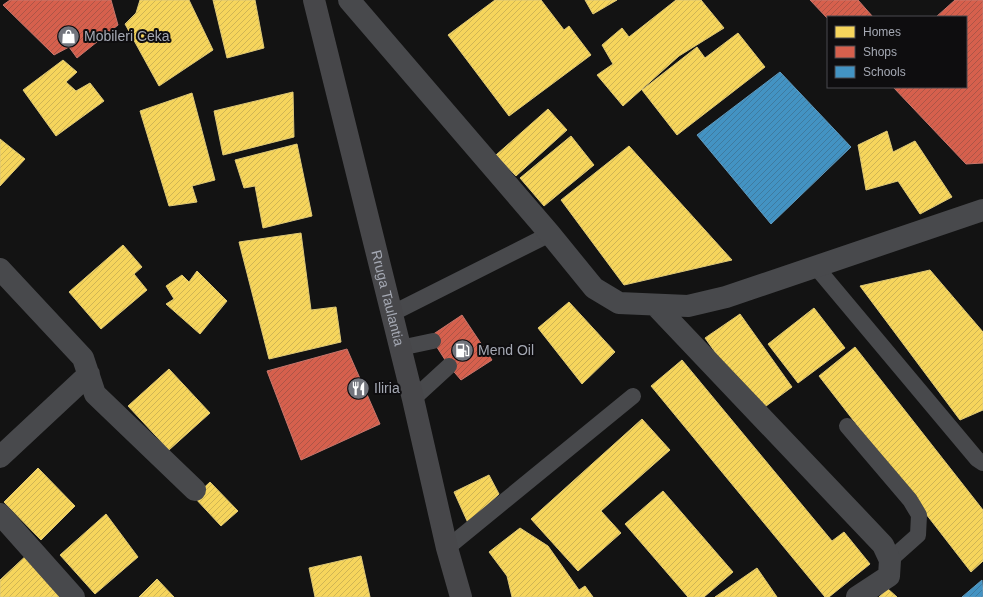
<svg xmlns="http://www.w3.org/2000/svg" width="983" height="597" viewBox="0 0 983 597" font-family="Arial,sans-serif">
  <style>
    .homes { fill: url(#homes-hatch); stroke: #dec876 }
    .shops { fill: url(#shops-hatch); stroke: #c7766c }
    .schools { fill: url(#schools-hatch); stroke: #609abe }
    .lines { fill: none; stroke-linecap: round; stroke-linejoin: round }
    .lane { stroke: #48494c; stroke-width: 16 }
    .street { stroke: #48494c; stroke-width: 22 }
    .secondary { stroke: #47474a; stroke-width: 22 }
    .labels { text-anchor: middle; stroke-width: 4; stroke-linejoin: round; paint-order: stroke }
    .poi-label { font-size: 14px; fill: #a5a9b4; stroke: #0e0d0f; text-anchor: start }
    .street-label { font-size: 14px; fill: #a5a9b4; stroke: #0e0d0f }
  </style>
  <defs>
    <pattern id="homes-hatch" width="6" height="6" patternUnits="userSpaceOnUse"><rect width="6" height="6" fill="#f6d55c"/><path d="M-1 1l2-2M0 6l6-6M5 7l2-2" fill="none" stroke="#cfb554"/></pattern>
    <pattern id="shops-hatch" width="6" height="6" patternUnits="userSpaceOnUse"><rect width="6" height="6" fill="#d6604d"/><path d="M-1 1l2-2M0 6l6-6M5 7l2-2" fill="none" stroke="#ad5547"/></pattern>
    <pattern id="schools-hatch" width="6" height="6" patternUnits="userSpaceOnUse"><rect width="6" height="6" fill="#4393c3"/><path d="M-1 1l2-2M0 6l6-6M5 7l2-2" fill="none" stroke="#3f7ba0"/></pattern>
  </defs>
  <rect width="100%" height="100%" fill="#131313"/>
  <!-- homes -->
  <path class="homes" d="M140,0H189L213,50L159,86L125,24L136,13Z
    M213,0H255L264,48L227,58Z
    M495,0H541L564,30L569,26L591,55L509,116L448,35Z
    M585,0H617L593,14Z
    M676,0H701L724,28L679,56L623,106L597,75L613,64L602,45L622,28L629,37Z
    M738,33L765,67L677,135L642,90L697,47L705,58Z
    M63,60L77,72L66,82L76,91L90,83L104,101L56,136L23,90Z
    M293,92L294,137L223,155L214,111Z
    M192,93L215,180L192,186L197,202L169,206L140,111Z
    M548,109L567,130L516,176L496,155Z
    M887,131L893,152L915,141L952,197L920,214L898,181L866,190L858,145Z
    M571,136L594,165L544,206L520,178Z
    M0,139L25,159L0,186Z
    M297,144L312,216L263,228L255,186L244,188L235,160Z
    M629,146L732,260L624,285L561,200Z
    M301,233L311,310L336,307L341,342L269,359L239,242Z
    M123,245L142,267L134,274L147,290L101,329L69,292Z
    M930,270L983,332V410L960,420L860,286Z
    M197,271L227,301L200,334L166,304L174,299L166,286L182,275L189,282Z
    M569,302L615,352L582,384L538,328Z
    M814,308L845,348L798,383L768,344Z
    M740,314L792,387L758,412L705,338Z
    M855,347L983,510V561L971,572L819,376Z
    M682,360L832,541L844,532L870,564L829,597H825L651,386Z
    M169,369L210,413L169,450L128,406Z
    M642,419L670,450L601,511L621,533L578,571L531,519Z
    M38,468L75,506L41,540L4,502Z
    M489,475L499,494L468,523L454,492Z
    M210,482L238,511L221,526L194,497Z
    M663,491L733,572L704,597H688L625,524Z
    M106,514L138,557L95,594L60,555Z
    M520,528L548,546L579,590L585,586L593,597H512L507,576L489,552Z
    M29,553L67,597H0V580Z
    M361,556L370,597H315L309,568Z
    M757,568L777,597H715Z
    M157,579L174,597H139Z
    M888,589L897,597H879Z"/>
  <!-- shops -->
  <path class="shops" d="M10,0H111L118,25L77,58L69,47L54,55L3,5Z
    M810,0H858L873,17H828V19Z
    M955,0H983V163L966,164L893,87H966V17H936Z
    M462,315L492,360L461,380L449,366L433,341L432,335Z
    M347,349L380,424L301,460L267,371Z"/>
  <!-- schools -->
  <path class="schools" d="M780,72L851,147L771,224L697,135Z
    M982,580L983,597H962Z"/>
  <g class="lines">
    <!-- lane -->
    <path class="lane" d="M816,267L977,459L983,463
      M391,314L550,234
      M400,348L433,341
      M413,399L449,366
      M847,426L910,500L919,515L918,535L890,560
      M447,548L633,396"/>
    <!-- street -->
    <path class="street" d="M349,0L550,234L594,288L619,303L688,306L726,297L983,210
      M0,269L83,358L95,394L195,490
      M656,306L883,545L890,560L889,576L857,597
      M0,457L89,374
      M0,514L74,597"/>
    <!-- secondary -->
    <path class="secondary" id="s1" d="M314,0L413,399L447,548L461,597"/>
  </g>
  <!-- icons -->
  <defs>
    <symbol id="shop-disc" viewBox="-11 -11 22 22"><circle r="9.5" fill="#72747c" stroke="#0e0d0f"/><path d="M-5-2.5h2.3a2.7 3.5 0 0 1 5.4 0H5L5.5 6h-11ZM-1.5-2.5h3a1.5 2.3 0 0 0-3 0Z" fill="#fff"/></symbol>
    <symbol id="fuel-disc" viewBox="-11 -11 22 22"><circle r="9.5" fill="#72747c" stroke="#0e0d0f"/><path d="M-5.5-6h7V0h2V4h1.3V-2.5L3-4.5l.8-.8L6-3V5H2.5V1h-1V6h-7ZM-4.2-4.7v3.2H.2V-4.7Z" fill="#fff"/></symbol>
    <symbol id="restaurant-disc" viewBox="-11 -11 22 22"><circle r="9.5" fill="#72747c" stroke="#0e0d0f"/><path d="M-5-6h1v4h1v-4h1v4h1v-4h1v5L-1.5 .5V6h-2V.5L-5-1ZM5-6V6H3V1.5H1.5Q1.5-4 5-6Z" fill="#fff"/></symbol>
  </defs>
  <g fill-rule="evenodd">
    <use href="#shop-disc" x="56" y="24" width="25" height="25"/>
    <use href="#fuel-disc" x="450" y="338" width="25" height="25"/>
    <use href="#restaurant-disc" x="346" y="376" width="25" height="25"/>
  </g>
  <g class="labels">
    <!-- poi labels -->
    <g class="poi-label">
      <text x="84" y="41">Mobileri Ceka</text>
      <text x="478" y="355">Mend Oil</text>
      <text x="374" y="393">Iliria</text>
    </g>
    <!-- street labels -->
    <g class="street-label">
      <text dy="5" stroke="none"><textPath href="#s1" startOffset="307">Rruga Taulantia</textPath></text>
    </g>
  </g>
  <!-- legend -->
  <rect x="827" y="16" width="140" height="72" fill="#0e0d0f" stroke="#4a4b51"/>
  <rect x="835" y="26" width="20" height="12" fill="#f6d55c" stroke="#4a4b51"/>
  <text x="863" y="36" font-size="12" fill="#a5a9b4">Homes</text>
  <rect x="835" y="46" width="20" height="12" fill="#d6604d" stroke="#4a4b51"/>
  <text x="863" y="56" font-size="12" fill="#a5a9b4">Shops</text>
  <rect x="835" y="66" width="20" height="12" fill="#4393c3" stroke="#4a4b51"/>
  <text x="863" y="76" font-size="12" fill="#a5a9b4">Schools</text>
</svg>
